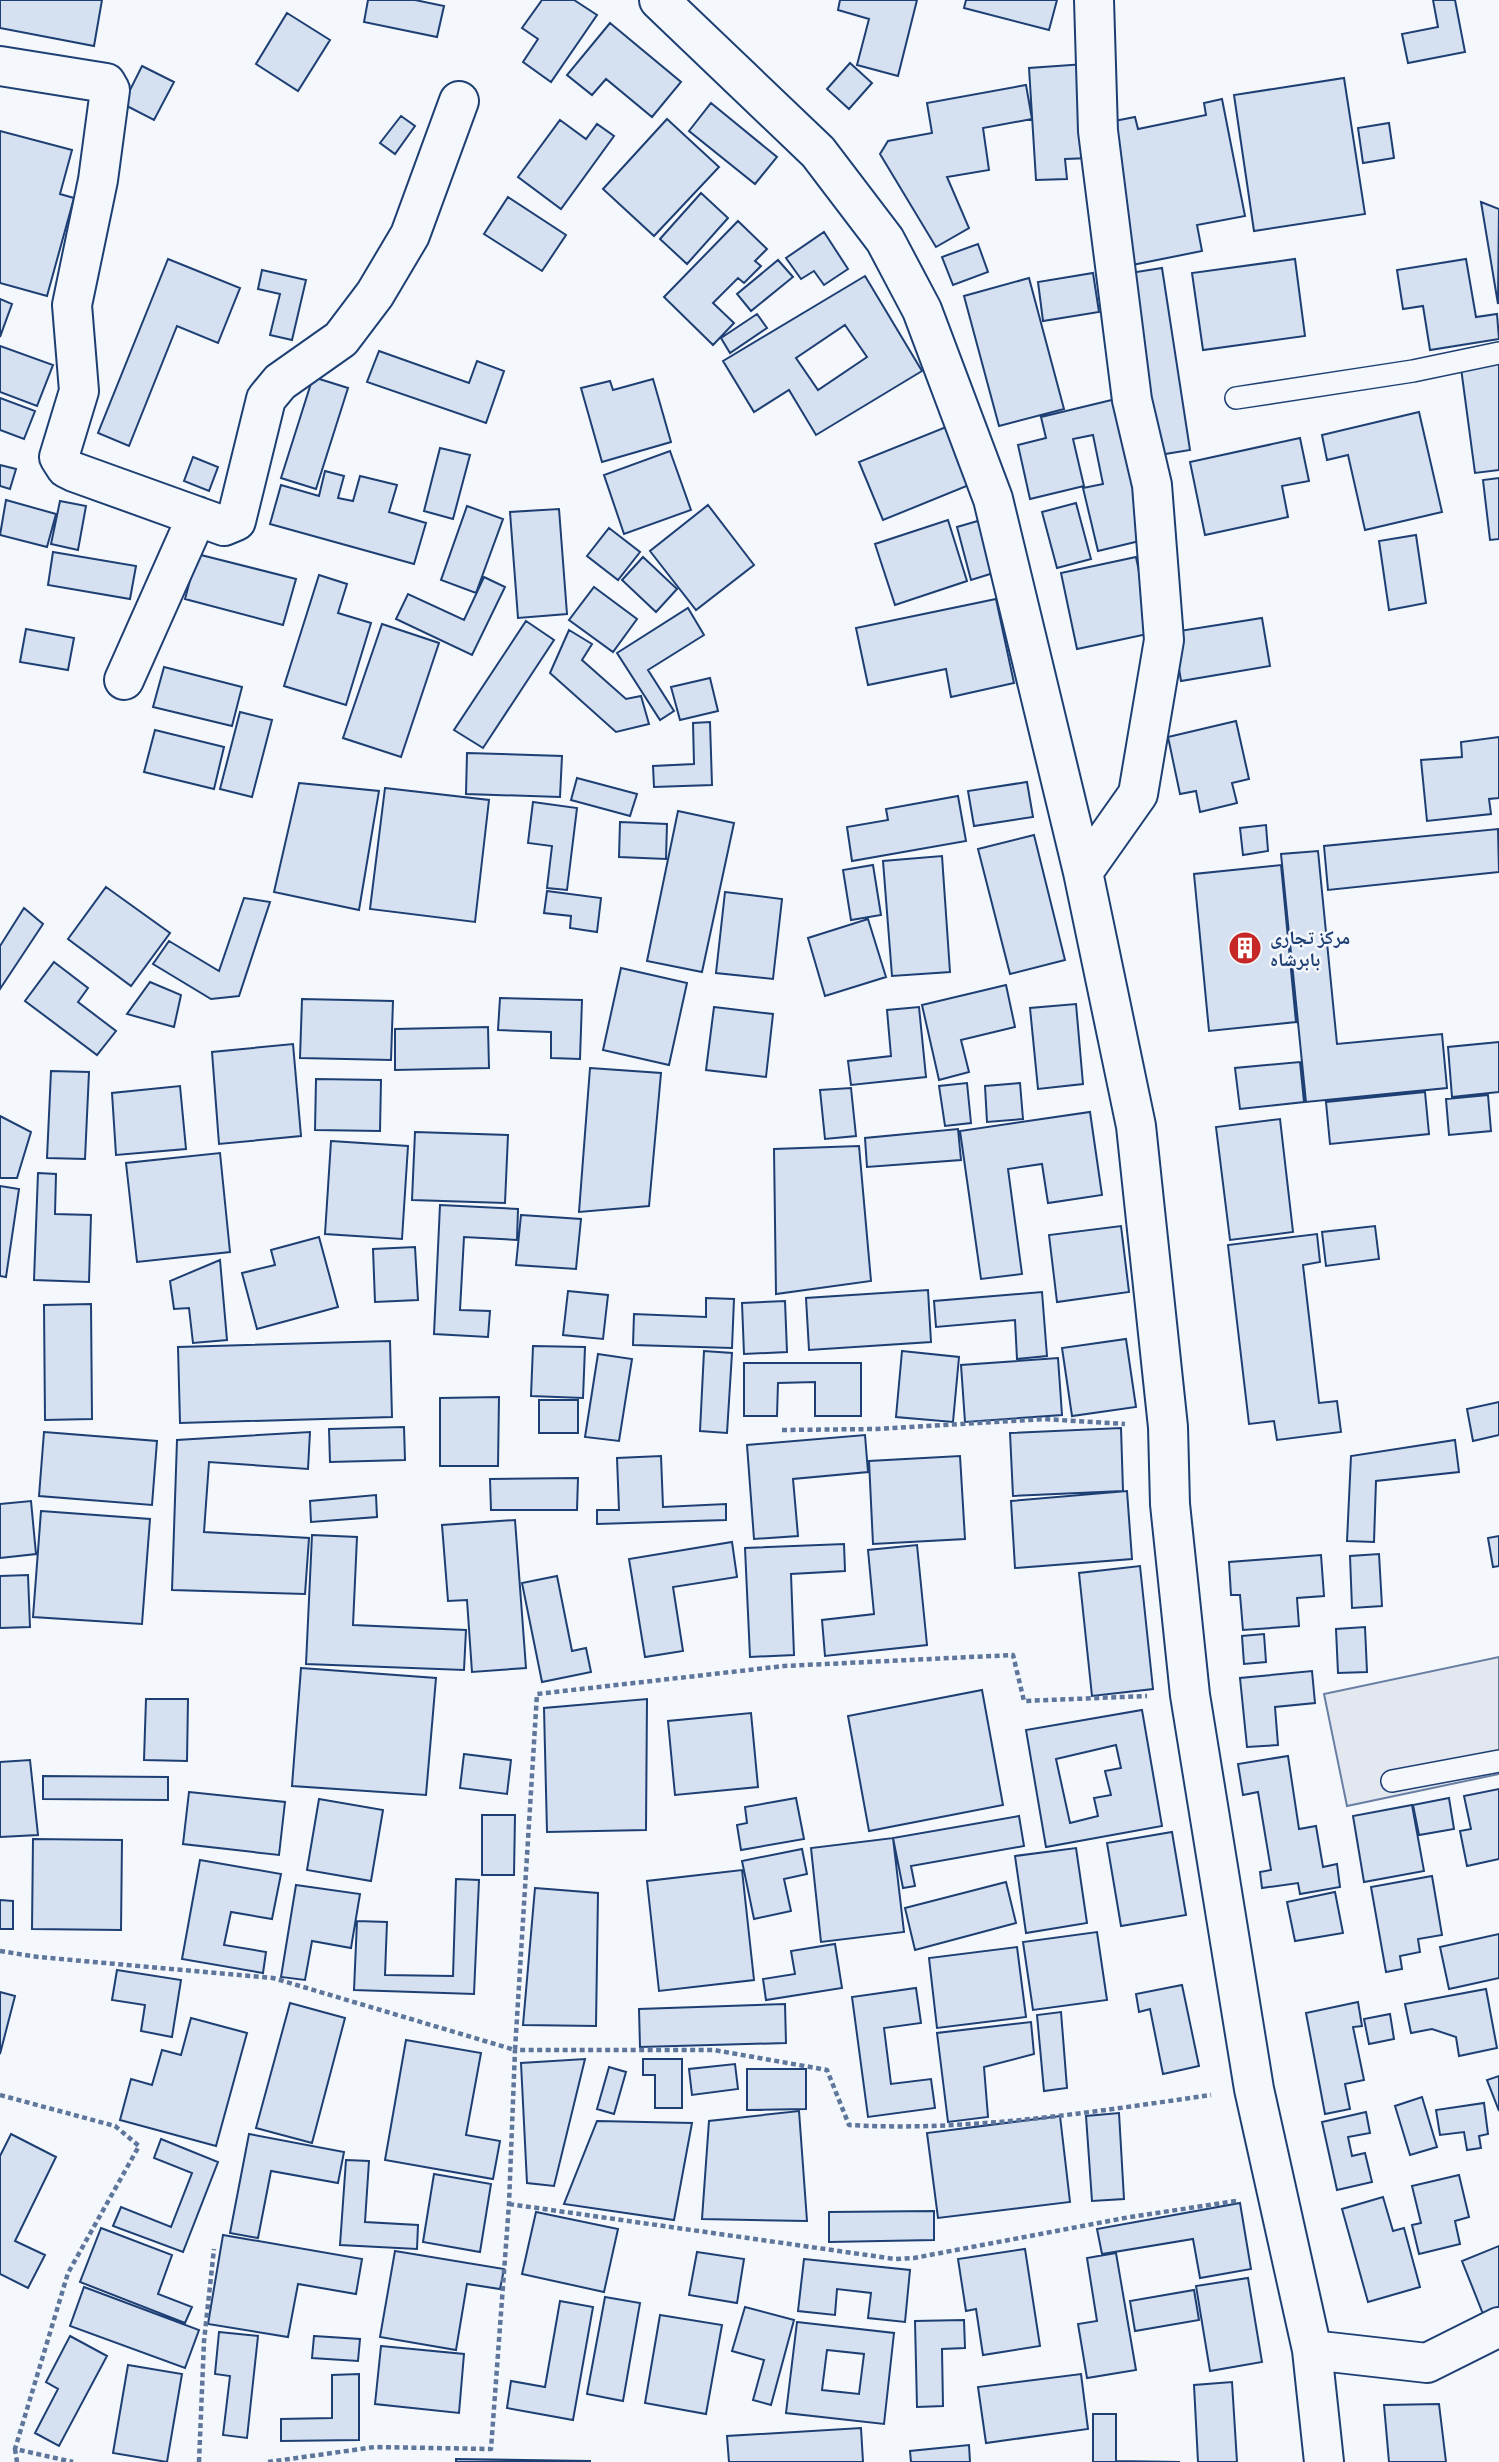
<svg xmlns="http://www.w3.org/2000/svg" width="1499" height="2462" viewBox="0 0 1499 2462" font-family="Poppins,'Noto Naskh Arabic',sans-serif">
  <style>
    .parking { fill: #e3e8f0; stroke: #687fa3; stroke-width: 2 }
    .building { fill: #d5e0f0; stroke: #1d3f73; stroke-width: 2; fill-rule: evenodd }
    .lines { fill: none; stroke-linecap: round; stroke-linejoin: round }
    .service-casing { stroke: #1d3f73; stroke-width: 24 }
    .minor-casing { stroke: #1d3f73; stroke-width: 42 }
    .path { stroke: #5e769c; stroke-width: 4.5; stroke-dasharray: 5 3.5; stroke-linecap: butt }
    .service { stroke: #f4f7fb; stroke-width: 21 }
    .minor { stroke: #f4f7fb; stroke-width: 38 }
    .labels { text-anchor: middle; stroke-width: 5; stroke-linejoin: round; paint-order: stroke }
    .poi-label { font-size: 19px; font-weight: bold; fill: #1d3f73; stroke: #f4f7fb; text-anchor: start }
  </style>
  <rect width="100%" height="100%" fill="#f4f7fb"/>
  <!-- parking -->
  <path class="parking" d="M1499,1657V1774L1347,1806L1324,1694Z"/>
  <!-- building -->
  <path class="building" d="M0,0H102L94,46L0,28Z
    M368,0H415L444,6L437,37L364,22Z
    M542,0H574L597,15L551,82L523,62L538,39L522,28Z
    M840,0H917L898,76L857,65L869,19L838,10Z
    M966,0H1057L1049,30L964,8Z
    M1433,0H1455L1465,52L1408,63L1402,34L1438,27Z
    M287,13L330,40L298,91L256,64Z
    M610,23L681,82L652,117L606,79L592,95L567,75Z
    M850,63L872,83L849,109L827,89Z
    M1085,64L1091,158L1065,159L1067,179L1036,180L1029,68Z
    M142,66L174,82L154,120L123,104Z
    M1344,78L1365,214L1254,231L1234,95Z
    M1026,85L1032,119L983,128L989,170L947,177L969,228L936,247L880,154L888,141L932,133L927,103Z
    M1222,99L1245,216L1197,225L1202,251L1132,265L1104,123L1135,117L1138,129L1206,115L1204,103Z
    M711,103L777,157L755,184L689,131Z
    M401,116L415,126L395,154L380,143Z
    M667,119L719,167L654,236L603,189Z
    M560,120L586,139L597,124L614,136L561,209L518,177Z
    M1389,123L1394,158L1363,163L1358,128Z
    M0,131L72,150L60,194L74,198L47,296L0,283Z
    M701,193L728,218L687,264L660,239Z
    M508,197L566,235L542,271L484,234Z
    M1481,202L1499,209L1498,304Z
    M738,221L767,249L755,261L761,266L744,283L738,278L713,303L734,323L713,345L664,297Z
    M824,232L848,269L824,285L814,271L801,279L786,258Z
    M978,244L988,272L953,285L942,257Z
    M168,259L240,288L218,343L177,326L129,446L98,433Z
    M1295,259L1305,336L1203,350L1192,273Z
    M1466,259L1476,317L1497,314L1499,339L1430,350L1423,306L1403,309L1397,270Z
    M778,260L793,277L751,311L737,294Z
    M1162,268L1190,450L1159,455L1130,273Z
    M262,270L306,280L292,340L270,335L280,294L258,289Z
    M1093,273L1099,312L1043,321L1038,282Z
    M865,276L922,371L816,435L789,390L754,412L723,361ZM845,325L867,357L818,390L796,358Z
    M1029,278L1064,409L999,426L964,296Z
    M0,299L12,304L0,337Z
    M757,314L767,328L730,353L721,338Z
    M0,346L53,365L37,406L0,392Z
    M379,351L469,383L477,361L504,371L486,423L367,382Z
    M1499,362V470L1475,473L1461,368Z
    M313,377L348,388L316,489L281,478Z
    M653,379L671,442L602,462L581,388L610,381L613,390Z
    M0,398L35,411L24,439L0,430Z
    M1120,398L1152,538L1098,551L1083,488L1103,484L1093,435L1073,439L1084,486L1030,499L1018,445L1046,438L1041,417Z
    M1419,412L1442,512L1365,530L1348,455L1327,460L1322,435Z
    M951,425L974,483L883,520L859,462Z
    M1300,438L1309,481L1282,486L1288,517L1205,535L1190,462Z
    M440,448L470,455L453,519L424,511Z
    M670,451L691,510L624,534L604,475Z
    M193,457L218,467L209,491L184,481Z
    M0,465L16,469L10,489L0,486Z
    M325,471L344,476L338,498L353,501L360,476L397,485L389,512L426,523L414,564L270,524L281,485L319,496Z
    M1499,478V539L1490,540L1483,480Z
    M6,500L56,514L47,547L0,535Z
    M60,501L86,506L78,550L51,544Z
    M1076,503L1091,559L1057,568L1042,512Z
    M708,505L754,565L696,610L650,551Z
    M467,506L503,519L476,593L441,580Z
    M559,509L567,614L518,618L510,512Z
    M988,518L1003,570L971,580L957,527Z
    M948,520L967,581L895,605L875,544Z
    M609,528L640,552L618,580L587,556Z
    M1416,535L1426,603L1389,610L1379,541Z
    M53,552L136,566L130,599L48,585Z
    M197,554L296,579L283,625L185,599Z
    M643,557L677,589L656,612L622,580Z
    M1136,557L1152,633L1077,649L1061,573Z
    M319,575L347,584L338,613L371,623L346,705L284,686Z
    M484,577L505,587L472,655L396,619L408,594L464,620Z
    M594,587L637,619L613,652L569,620Z
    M996,599L1014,683L951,697L946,669L868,685L856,628Z
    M688,608L704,635L648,670L674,711L660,720L617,653Z
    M1262,618L1270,666L1181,681L1173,632Z
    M526,621L554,640L483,748L454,730Z
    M382,624L439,643L401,757L343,738Z
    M26,629L74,638L68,670L20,662Z
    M569,630L592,644L582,660L626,699L641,696L649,724L616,732L550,673Z
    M164,667L242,687L232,726L153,707Z
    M710,678L718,711L680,720L671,687Z
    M240,712L272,720L252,797L220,789Z
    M1236,721L1249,779L1232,783L1237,803L1200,812L1196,791L1180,794L1168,737Z
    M710,722L712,785L654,787L653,766L694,764L693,723Z
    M155,730L224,747L214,789L144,772Z
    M1499,737V798L1489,799L1491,814L1427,821L1421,760L1462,757L1461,742Z
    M467,753L562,756L560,797L466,794Z
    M577,778L637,794L630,816L571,800Z
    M1027,782L1033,817L974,826L968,791Z
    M299,783L379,791L359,910L274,892Z
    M385,788L489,800L475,922L370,909Z
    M958,796L966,841L852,861L847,827L888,820L886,809Z
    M533,802L577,808L567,890L547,888L552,846L528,843Z
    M678,811L734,823L702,972L647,961Z
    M620,822L667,824L666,859L619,857Z
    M1266,825L1268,851L1243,855L1240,828Z
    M1498,829L1499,872L1328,890L1324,846Z
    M1034,835L1065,960L1010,974L978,849Z
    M1318,851L1337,1044L1442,1034L1447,1088L1306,1102L1281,854Z
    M942,856L950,972L892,976L883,861Z
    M873,865L881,915L851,920L843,870Z
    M1281,865L1296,1022L1209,1031L1194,874Z
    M106,887L170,933L131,986L68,939Z
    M547,891L601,898L597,932L570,928L571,916L544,913Z
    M725,892L782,899L773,979L716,973Z
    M244,898L270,902L239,996L211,999L153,964L169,941L219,971Z
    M24,908L43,924L0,989V946Z
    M868,919L886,977L825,996L808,938Z
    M54,962L88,988L78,1002L116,1031L97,1055L25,1001Z
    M621,968L687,983L669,1065L603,1050Z
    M150,982L181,995L174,1027L127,1014Z
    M1006,985L1015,1027L961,1040L969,1072L939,1080L922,1005Z
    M500,998L582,1000L580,1059L551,1058V1032L498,1030Z
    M302,999L393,1001L391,1060L300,1058Z
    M1076,1004L1083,1084L1038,1089L1030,1008Z
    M714,1007L773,1014L766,1077L706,1070Z
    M919,1007L926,1077L851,1085L848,1061L891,1056L887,1010Z
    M488,1027L489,1068L395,1070V1029Z
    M1499,1042V1092L1452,1097L1448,1047Z
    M293,1044L301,1136L219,1144L212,1052Z
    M1300,1062L1304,1102L1240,1109L1235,1068Z
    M590,1068L661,1073L649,1206L579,1212Z
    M51,1071L89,1072L85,1159L47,1158Z
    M316,1079L381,1080L380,1131L315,1130Z
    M967,1083L971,1123L945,1126L939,1086Z
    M1020,1083L1023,1119L987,1122L985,1086Z
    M180,1086L186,1149L116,1155L112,1093Z
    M851,1088L856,1136L825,1139L820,1090Z
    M1425,1092L1429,1134L1330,1144L1326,1102Z
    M1488,1095L1491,1131L1449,1135L1446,1099Z
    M1090,1112L1102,1195L1048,1203L1042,1164L1008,1169L1022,1274L981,1279L960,1131Z
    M0,1116L31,1132L17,1178H0Z
    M1280,1119L1293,1232L1230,1240L1216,1127Z
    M958,1129L961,1160L867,1167L865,1138Z
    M415,1132L508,1135L505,1203L412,1200Z
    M331,1141L408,1146L402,1239L325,1234Z
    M859,1146L871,1281L776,1294L774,1149Z
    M220,1153L230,1252L137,1262L126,1163Z
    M38,1173L56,1174L55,1214L91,1215L89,1282L34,1280Z
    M0,1186L19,1189L6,1277L0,1276Z
    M440,1205L518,1209L517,1240L464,1237L460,1310L490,1311L488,1337L434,1334Z
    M521,1215L581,1219L576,1269L516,1265Z
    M1121,1226L1129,1292L1057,1302L1049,1235Z
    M1375,1226L1379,1259L1326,1266L1322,1232Z
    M1317,1234L1320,1262L1303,1265L1319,1403L1337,1401L1341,1432L1277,1440L1274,1421L1249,1424L1228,1245Z
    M319,1237L338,1307L257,1329L242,1273L275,1265L271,1250Z
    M415,1247L418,1300L375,1302L373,1249Z
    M220,1260L227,1340L193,1343L189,1308L174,1309L170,1281Z
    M928,1290L931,1342L809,1350L806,1298Z
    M568,1291L608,1295L603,1339L563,1335Z
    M1042,1292L1047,1356L1017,1359L1015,1320L936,1327L934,1301Z
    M706,1298L734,1299L732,1348L633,1345L634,1314L706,1317Z
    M785,1301L787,1352L744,1354L742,1303Z
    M91,1304L92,1419L45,1420L44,1305Z
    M1126,1339L1136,1407L1072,1416L1062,1348Z
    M390,1341L392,1417L180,1423L178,1347Z
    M533,1346L585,1347L583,1398L531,1396Z
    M704,1351L732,1353L727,1433L700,1431Z
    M902,1351L959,1357L953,1422L896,1417Z
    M598,1354L632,1359L619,1441L585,1437Z
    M1058,1358L1062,1415L965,1422L961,1365Z
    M744,1363H861V1416H815V1382L778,1383L777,1416H744Z
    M499,1397L498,1466H440V1398Z
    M539,1400H578V1433H539Z
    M1499,1402V1435L1473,1441L1467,1409Z
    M404,1427L405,1460L330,1462L329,1429Z
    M1121,1428L1123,1491L1013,1496L1010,1433Z
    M44,1432L157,1441L152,1505L39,1496Z
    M310,1432L308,1469L209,1462L204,1532L309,1538L305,1594L172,1590L177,1440Z
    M865,1435L868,1472L793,1479L798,1536L754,1539L747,1445Z
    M1455,1440L1459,1472L1376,1481L1374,1542L1347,1541L1351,1456Z
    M661,1456L663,1507L726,1504V1520L597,1524V1510H619L617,1458Z
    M960,1456L965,1539L873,1544L869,1461Z
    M578,1478L577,1510H491L490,1479Z
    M1127,1491L1132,1559L1015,1568L1011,1501Z
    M376,1495L377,1517L311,1522L310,1501Z
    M31,1501L36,1554L0,1558V1504Z
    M41,1511L150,1519L142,1624L33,1617Z
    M515,1520L526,1668L472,1672L467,1600L448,1601L442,1525Z
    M312,1535L357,1537L353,1625L466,1630L464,1670L306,1664Z
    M1499,1536V1566L1493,1567L1488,1538Z
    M732,1542L737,1577L673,1587L683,1651L645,1657L629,1559Z
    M844,1544L845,1571L791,1574L794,1655L750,1657L745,1548Z
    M917,1545L927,1645L825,1656L822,1620L874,1614L868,1550Z
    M1379,1554L1382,1606L1352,1608L1350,1556Z
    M1321,1555L1324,1596L1297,1598L1299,1626L1243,1630L1240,1595H1231L1229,1562Z
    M1140,1566L1153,1689L1092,1696L1079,1573Z
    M28,1575L30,1627L0,1628V1576Z
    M557,1576L572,1651L586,1648L591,1672L542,1682L522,1583Z
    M1365,1627L1367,1672L1338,1673L1336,1629Z
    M1264,1634L1266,1662L1244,1664L1242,1636Z
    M301,1668L436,1678L426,1795L292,1786Z
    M1312,1671L1315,1703L1275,1707L1278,1745L1247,1747L1240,1678Z
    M982,1690L1003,1805L869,1831L848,1716Z
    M146,1699H188L187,1761L144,1760Z
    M647,1699L646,1830L547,1832L544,1708Z
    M1142,1710L1162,1826L1046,1847L1026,1730ZM1116,1745L1121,1768L1105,1771L1111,1795L1094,1798L1098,1816L1070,1823L1056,1759Z
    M751,1713L758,1787L675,1795L668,1721Z
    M464,1754L511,1760L507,1794L460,1788Z
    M1288,1756L1299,1829L1316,1826L1323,1867L1337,1864L1340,1887L1300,1894L1298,1883L1262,1888L1260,1872L1271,1870L1258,1792L1243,1795L1238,1764Z
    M30,1760L38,1835L0,1837V1762Z
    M43,1776L168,1777V1800L43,1799Z
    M1499,1789V1859L1467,1866L1460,1831L1471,1829L1464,1796Z
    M189,1792L285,1802L279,1855L183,1844Z
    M796,1798L804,1839L741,1850L737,1825L747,1823L745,1807Z
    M1449,1798L1454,1829L1419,1835L1413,1805Z
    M319,1799L383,1810L371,1881L307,1870Z
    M1412,1805L1424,1871L1364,1882L1353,1816Z
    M482,1815H515L514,1875H482Z
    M1019,1816L1024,1846L911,1866L915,1886L903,1888L893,1838Z
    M1172,1832L1186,1915L1121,1926L1107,1843Z
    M893,1838L904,1932L821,1942L811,1848Z
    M33,1839L122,1840L121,1930L32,1929Z
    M1076,1848L1087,1923L1026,1933L1015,1856Z
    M802,1849L807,1874L784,1879L791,1911L754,1919L742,1861Z
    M200,1860L281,1874L272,1919L231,1912L224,1945L266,1952L263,1973L182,1959Z
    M742,1870L754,1980L659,1991L647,1881Z
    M1432,1876L1442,1935L1418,1939L1420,1952L1400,1956L1402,1969L1386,1972L1371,1887Z
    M456,1879L479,1880L474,1994L354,1990L357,1921L387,1922L385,1975L453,1976Z
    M1006,1882L1016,1923L915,1950L905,1908Z
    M296,1885L360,1894L351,1948L312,1941L305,1980L281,1977Z
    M535,1888L598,1893L596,2026L523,2025Z
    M1335,1892L1343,1933L1295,1941L1287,1902Z
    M0,1900L13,1901V1929H0Z
    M1097,1932L1107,2000L1033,2010L1023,1942Z
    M1499,1934V1978L1449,1989L1440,1947Z
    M835,1944L842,1988L766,2000L763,1979L795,1974L791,1951Z
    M1017,1947L1026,2017L937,2028L929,1958Z
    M117,1970L181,1980L172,2037L141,2031L145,2005L112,2000Z
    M1182,1985L1199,2066L1163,2074L1150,2009L1139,2012L1136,1994Z
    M916,1988L921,2023L884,2028L891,2084L931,2079L935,2108L868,2117L852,1997Z
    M1486,1989L1497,2048L1459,2056L1456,2037L1432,2029L1411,2033L1405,2004Z
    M0,1992L15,1996L0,2054Z
    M1358,2002L1362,2026L1353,2027L1364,2080L1345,2084L1350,2109L1325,2114L1306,2013Z
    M290,2003L345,2018L312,2143L256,2128Z
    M785,2004L786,2043L640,2047L639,2009Z
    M1061,2012L1067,2088L1044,2091L1037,2015Z
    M1390,2014L1394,2039L1369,2044L1364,2019Z
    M191,2018L247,2033L216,2146L120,2120L131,2079L152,2085L162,2050L181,2055Z
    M1031,2022L1034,2054L984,2067L988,2117L948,2122L937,2033Z
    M406,2040L481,2053L466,2135L500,2141L493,2179L385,2160Z
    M585,2059L554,2186L527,2183L521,2063Z
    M643,2059H682V2108H655V2075H643Z
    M735,2064L738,2089L692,2095L689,2069Z
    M609,2067L626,2072L614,2114L597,2109Z
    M747,2069H806V2109L747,2110Z
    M1499,2076V2111L1487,2080Z
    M1422,2097L1437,2147L1410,2155L1395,2106Z
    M1484,2103L1488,2134L1479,2136L1481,2148L1467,2150L1464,2132L1440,2135L1436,2110Z
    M799,2111L807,2221L702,2219L709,2121Z
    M1366,2112L1370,2133L1348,2137L1352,2156L1365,2153L1372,2182L1337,2190L1322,2122Z
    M1119,2113L1124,2199L1092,2201L1086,2116Z
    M1060,2116L1070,2202L938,2218L927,2133Z
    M597,2121L692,2123L674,2220L564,2204Z
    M11,2134L56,2157L15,2241L45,2255L28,2288L0,2274V2156Z
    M249,2134L344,2152L338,2183L271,2171L258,2238L230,2233Z
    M161,2139L218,2162L183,2252L113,2226L121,2207L171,2227L192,2173L154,2158Z
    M346,2160L369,2161L365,2222L418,2225L417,2249L340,2245Z
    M434,2174L491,2184L480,2252L423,2242Z
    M1459,2175L1469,2217L1455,2221L1460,2244L1419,2254L1412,2225L1421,2223L1412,2186Z
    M1383,2197L1393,2231L1404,2228L1420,2287L1368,2302L1342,2209Z
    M1240,2203L1251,2269L1200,2278L1193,2239L1102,2254L1097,2229Z
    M934,2211V2240L829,2242V2212Z
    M536,2212L618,2229L604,2292L522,2274Z
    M101,2228L172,2255L158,2294L192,2307L185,2323L80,2282Z
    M223,2235L362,2259L356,2294L298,2284L288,2337L208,2324Z
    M1499,2246V2307L1483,2314L1462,2261Z
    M1025,2249L1040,2346L983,2355L976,2309L966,2311L958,2259Z
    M395,2251L504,2269L500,2289L467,2284L456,2350L380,2337Z
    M697,2252L744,2259L737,2303L689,2295Z
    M1116,2253L1136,2370L1087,2378L1078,2324L1097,2321L1087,2258Z
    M804,2259L910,2270L905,2322L868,2318L871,2293L837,2289L835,2315L798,2311Z
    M1248,2278L1262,2362L1210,2371L1196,2286Z
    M84,2287L199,2330L185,2368L70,2326Z
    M1194,2290L1199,2320L1135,2331L1130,2301Z
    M605,2297L640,2303L623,2401L587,2394Z
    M560,2301L593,2307L573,2420L507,2408L511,2381L545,2387Z
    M745,2307L794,2320L771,2405L753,2400L764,2360L732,2351Z
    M660,2315L722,2325L706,2414L645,2403Z
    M964,2320L965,2348L942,2349L943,2406L917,2407L915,2321Z
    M797,2322L894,2333L884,2424L786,2413ZM827,2350L864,2354L859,2394L822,2390Z
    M219,2332L258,2336L247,2438L223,2435L230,2376L215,2374Z
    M70,2336L107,2356L59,2446L35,2433L58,2389L46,2382Z
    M314,2336L360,2339L358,2361L312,2358Z
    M381,2346L464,2354L459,2413L375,2404Z
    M128,2365L182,2374L167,2462L113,2453Z
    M359,2374V2440L281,2441V2419L332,2418V2375Z
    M1081,2374L1088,2429L986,2443L978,2387Z
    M1232,2382L1237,2462H1198L1194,2385Z
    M1439,2404L1446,2462H1389L1384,2405Z
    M1093,2414H1116V2461L1180,2462H1093Z
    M861,2428L863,2462H729L727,2436Z
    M969,2445L970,2462H911L910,2451Z
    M456,2459L591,2461L456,2462Z"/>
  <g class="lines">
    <defs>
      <path id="service" d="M1236,398L1413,371L1499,353
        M1392,1781L1499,1761"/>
      <path id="minor" d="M659,0L818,152L885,240L922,310L993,499L1083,872L1136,1126L1168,1427L1170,1504L1190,1695L1254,2089L1312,2350L1324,2462
        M0,66L106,83L110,90L98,180L72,305L79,391L59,457L66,468L74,472L224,526L236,521L266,399L280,382L341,339L375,294L410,235L459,101
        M124,680L197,516
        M1083,872L1138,794L1164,640L1152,485L1132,400L1098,131L1094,0
        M1312,2350L1427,2363L1499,2327"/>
    </defs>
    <!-- service casing -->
    <use href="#service" class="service-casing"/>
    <!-- minor casing -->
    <use href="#minor" class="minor-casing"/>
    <!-- path -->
    <path class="path" d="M782,1430L877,1429L1044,1419L1125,1424
      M0,1951L38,1957L273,1978L515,2050L537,1694L784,1666L1013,1655L1024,1701L1147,1696
      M0,2095L115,2126L139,2146L68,2273L15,2449L73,2462
      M509,2204L895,2259L914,2258L1130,2217L1236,2201
      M15,2449L17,2462
      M199,2462L204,2341L214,2249
      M268,2462L375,2447L491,2449L509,2204L515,2050H714L827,2070L849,2125C969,2132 1092,2112 1211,2095"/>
    <!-- service -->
    <use href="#service" class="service"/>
    <!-- minor -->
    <use href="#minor" class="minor"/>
  </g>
  <!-- icons -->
  <defs>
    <symbol id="building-disc" viewBox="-11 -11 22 22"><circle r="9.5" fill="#c62828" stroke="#f4f7fb"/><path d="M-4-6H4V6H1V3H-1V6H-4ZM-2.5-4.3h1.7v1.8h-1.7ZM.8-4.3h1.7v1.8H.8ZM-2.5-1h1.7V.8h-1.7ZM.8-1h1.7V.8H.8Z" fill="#fff"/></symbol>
  </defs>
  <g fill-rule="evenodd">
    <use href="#building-disc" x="1226" y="929" width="38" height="38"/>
  </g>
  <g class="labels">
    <!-- poi labels -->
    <g class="poi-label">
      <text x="1270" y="944">مرکز تجاری<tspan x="1270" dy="22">بابرشاه</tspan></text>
    </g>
  </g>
</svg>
